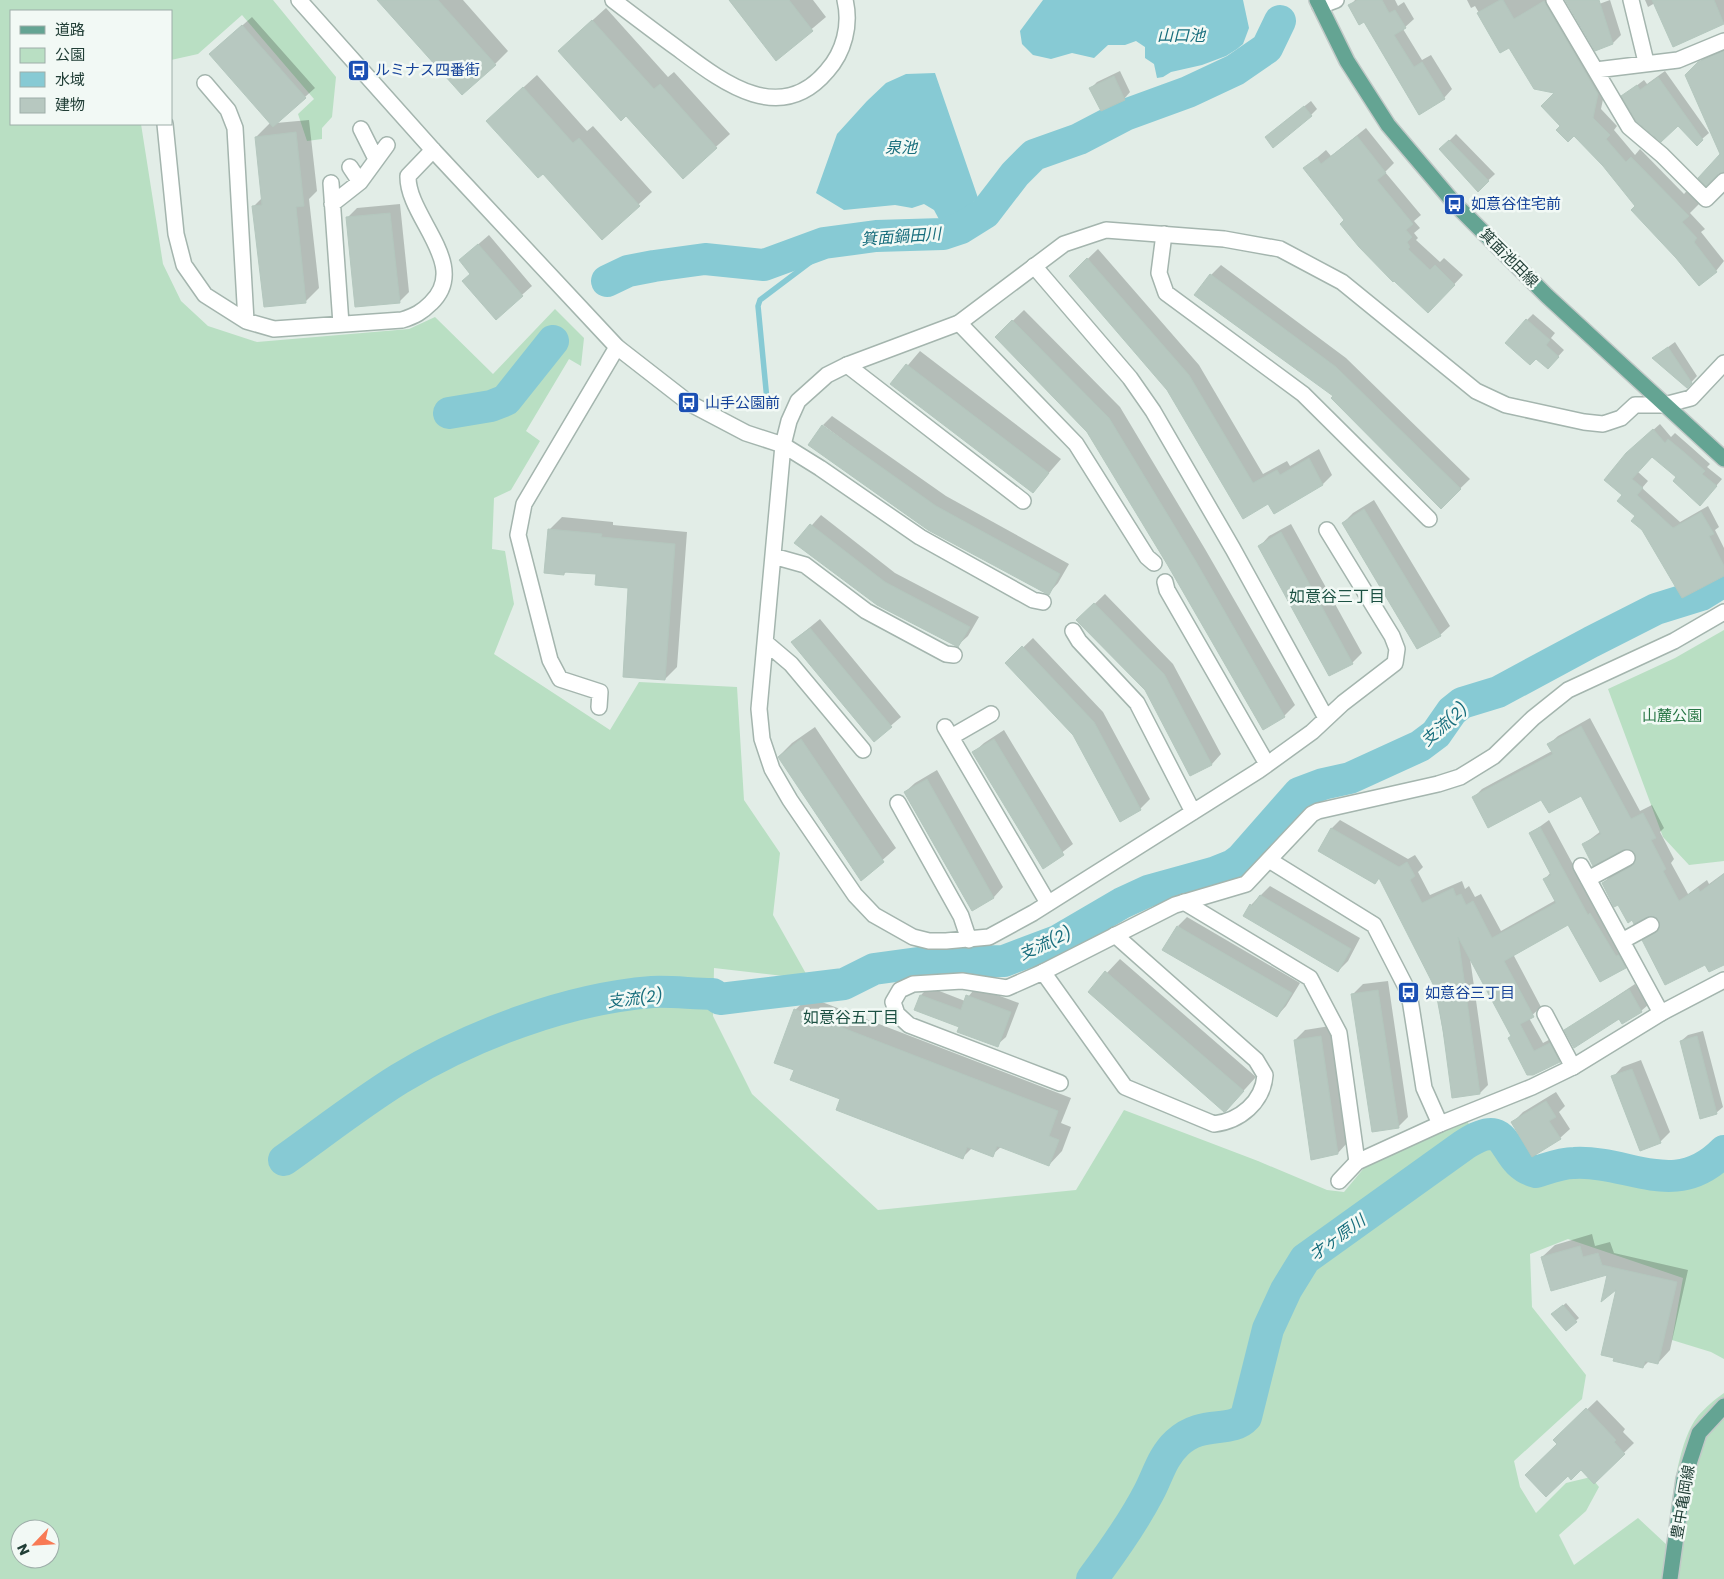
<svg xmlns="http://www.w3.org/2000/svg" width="1724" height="1579" viewBox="0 0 1724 1579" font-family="Poppins,'Noto Sans JP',sans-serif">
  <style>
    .green { fill: #b9dfc3; fill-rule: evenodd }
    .water { fill: #87cad4 }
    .shadow { fill: #0003 }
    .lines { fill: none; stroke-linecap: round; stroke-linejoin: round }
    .stream { stroke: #87cad4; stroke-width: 5.5 }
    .river { stroke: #87cad4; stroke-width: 32 }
    .building { fill: #b7c8c0; stroke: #b4c7be }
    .minor-casing { stroke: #a4b5ae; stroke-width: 18 }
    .tertiary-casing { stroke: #a4b5ae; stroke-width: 18 }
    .primary-casing { stroke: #c1c9c7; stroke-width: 18 }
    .minor { stroke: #fff; stroke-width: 15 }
    .tertiary { stroke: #fff; stroke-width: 15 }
    .primary { stroke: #64a493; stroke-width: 15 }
    .labels { text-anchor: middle; stroke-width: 5; stroke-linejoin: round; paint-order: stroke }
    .transit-label { font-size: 15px; fill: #164399; stroke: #f2f9f5; text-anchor: start }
    .street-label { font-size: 15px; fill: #213e36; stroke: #f2f9f5 }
    .park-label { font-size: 15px; fill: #297746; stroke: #f2f9f5 }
    .water-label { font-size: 16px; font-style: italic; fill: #186e7d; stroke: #f2f9f5 }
    .neighbourhood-label { font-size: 16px; fill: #1c5143; stroke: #f2f9f5 }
  </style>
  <rect width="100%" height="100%" fill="#e2ede7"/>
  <!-- green -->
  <path class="green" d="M0,0H273L336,77L332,117L322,128V139L307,141L298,114L314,99L242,15L198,54L171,60V11H11V124H141L163,264L181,301L208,326L257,342L409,329L435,317L493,374L555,309L584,338L581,366L569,359L526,431L540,441L511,490L494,498L492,549L505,551L514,604L494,654L610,730L639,682L737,687L744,800L780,853L773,915L809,979L714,968L713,1016L752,1094L878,1210L1076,1190L1124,1110L1258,1161L1327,1190L1344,1192L1364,1168L1467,1121L1480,1141L1494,1145L1502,1159L1530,1182L1571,1168L1672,1186L1703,1175L1724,1158V1359L1711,1352L1672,1340L1683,1278L1568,1239L1530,1254L1532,1307L1586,1375L1582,1399L1514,1461L1520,1487L1536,1513L1566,1483L1591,1477L1599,1487L1586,1511L1559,1535L1574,1565L1638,1518L1667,1545C1671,1510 1676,1443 1698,1416C1705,1408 1715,1399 1724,1393V1579H0ZM20,1529H50V1559H20Z
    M1724,630V861L1689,865L1663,837L1608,689L1675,658Z"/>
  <!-- water -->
  <path class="water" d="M1043,0H1243L1249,28L1243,44L1237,49L1226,56L1202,65L1171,72L1163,77L1157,78L1154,64L1145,58V47L1136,41L1125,45H1108L1094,58L1072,53L1051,59L1033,55L1022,44L1020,31Z
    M935,73L978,198L959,215L941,223L934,210L924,204L912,208L895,205L844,210L816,193L837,134L867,101L886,83L906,74Z"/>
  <!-- shadow -->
  <path class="shadow" d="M379,0H463L508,51L495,64Z
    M729,0H813L826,17L776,59Z
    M1355,0H1395L1398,6L1404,2L1414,19L1403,29L1422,60L1431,55L1452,89L1444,98L1350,6Z
    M1467,0H1556L1606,85L1601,109L1617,126L1614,130L1635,155L1640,149L1684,194L1695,182L1708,195L1690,213L1705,229L1701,232L1724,261L1716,271L1699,285L1604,165L1574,135L1562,126L1557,92L1509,47L1501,51L1475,6L1471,8Z
    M1566,0H1587L1591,7L1610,0L1621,35L1613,43Z
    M1645,0H1724V23L1673,45L1655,3L1648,7Z
    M606,8L668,77L674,72L730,134L683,177L573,38Z
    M252,17L315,88L276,123L309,120L317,191L309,199L319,288L306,301L254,206L262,198L256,137L270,123L220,45Z
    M1724,47V171L1723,153L1687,75L1707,55Z
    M1120,71L1130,92L1124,99L1091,88L1097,82Z
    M1665,71L1709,133L1702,139L1623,96L1644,80L1647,84Z
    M537,75L587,131L593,126L652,192L602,238L501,108Z
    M1311,101L1317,109L1311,115L1273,131Z
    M1366,128L1394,163L1385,172L1421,215L1414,221L1420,228L1414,233L1418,238L1416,240L1440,262L1444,258L1463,275L1428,312L1345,220L1305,168L1326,150L1331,156Z
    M1456,134L1495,174L1478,190L1441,149Z
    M400,204L409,292L399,302L347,218L357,208Z
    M489,235L532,286L496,318L471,273L460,260Z
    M1098,249L1199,365L1263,474L1287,461L1290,466L1319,449L1332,475L1323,484L1269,502L1070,276Z
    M1221,265L1346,358L1470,479L1441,507L1335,395L1211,275Z
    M1024,310L1120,407L1205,549L1295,705L1284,716L1168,563L1088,432L996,337Z
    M1533,314L1555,333L1551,338L1564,350L1554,361L1527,320Z
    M1675,342L1697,376L1687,387L1653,358Z
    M920,351L1061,459L1033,491L892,384Z
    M832,416L946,496L1069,564L1058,583L1049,593L823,425Z
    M1660,424L1671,437L1675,433L1691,447L1710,464L1707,467L1722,479L1700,505L1678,477L1652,455L1638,472L1648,481L1642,488L1680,522L1708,506L1719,527L1715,530L1724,548V574L1637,516L1624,495L1634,447Z
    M1374,500L1450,626L1440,635L1343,523L1353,513Z
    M821,515L895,573L979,617L968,636L958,645L796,543Z
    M562,517L613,522V525L687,532L677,667L665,679L629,586L598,573L567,571L564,574L550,529Z
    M1291,524L1362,653L1352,663L1260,546L1269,536Z
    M1105,594L1173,664L1221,754L1212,764L1190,774L1146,689L1078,620Z
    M820,619L901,717L874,740L792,642Z
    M1033,638L1103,712L1150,799L1140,809L1074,734L1007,663Z
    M1590,718L1640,811L1652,805L1664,828L1660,832L1674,859L1671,863L1688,894L1707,880L1709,884L1724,873V963H1706L1644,941L1660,927L1661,920L1651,914L1618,903L1603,883L1612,875L1636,861L1637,854L1632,849L1584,844L1601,831L1582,794L1542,798H1473L1482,789L1552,751L1549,744L1558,736Z
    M815,727L896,848L861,879L779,756L792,743Z
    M1004,730L1073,844L1043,867L974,752L984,743Z
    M937,770L1003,887L994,897L972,909L905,792L915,783Z
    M1340,820L1408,859L1415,855L1423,867L1418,872L1430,895L1462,881L1465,889L1469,886L1475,897L1481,894L1501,931L1556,900L1545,879L1551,872L1531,833L1549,820L1596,907L1633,959L1625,967L1569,924L1513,954L1541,1007L1529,1018L1543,1043L1558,1035L1567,1053L1559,1061L1532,1073L1470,958L1488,1085L1480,1093L1454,1097L1435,985L1380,877L1374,883L1320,850L1332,828Z
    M1270,886L1360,938L1348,961L1338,971L1245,916L1251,905Z
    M1187,917L1300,983L1286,1006L1277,1016L1178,926Z
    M1120,959L1256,1077L1226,1110L1089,992Z
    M1388,981L1408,1117L1398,1127L1353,994L1363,984Z
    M1635,984L1648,1005L1641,1011L1566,1030Z
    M929,987L965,1001L976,987L1019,1003L1006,1037L997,1045L961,1026L921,995Z
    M809,997L1071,1098L1061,1123L1071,1127L1062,1151L1049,1165L1002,1146L992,1155L972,1148L962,1158L842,1099L795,1069V1010Z
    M1330,1026L1347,1143L1338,1153L1295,1040L1305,1030Z
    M1703,1031L1723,1107L1716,1113L1681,1041L1688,1035Z
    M1641,1060L1670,1132L1660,1142L1613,1077L1622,1067Z
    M1556,1092L1565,1106L1559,1112L1570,1129L1560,1138L1513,1122L1523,1112Z
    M1592,1234L1595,1246L1610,1242L1614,1253L1688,1270L1670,1350L1658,1363L1649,1361L1643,1367L1618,1287L1608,1273L1542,1257L1555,1245Z
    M1566,1303L1579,1318L1566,1329L1556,1312Z
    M1597,1400L1625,1429L1623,1432L1634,1443L1594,1482L1555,1440Z"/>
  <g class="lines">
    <!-- stream -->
    <path class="stream" d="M767,400L758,306L760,300L837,242"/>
    <!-- river -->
    <path class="river" d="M607,281L628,271L654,266L705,259L764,265L824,243L876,236L943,234L961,228L985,213L1015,174L1034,155L1079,139L1125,115L1188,92L1235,70L1267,48L1280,21
      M449,413L491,406L506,400L553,341
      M284,1160C322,1133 359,1104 399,1079C472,1035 566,999 652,992C672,991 693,994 713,994L720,999L844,984L874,969L918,963L1004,961L1057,941L1122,903L1148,891L1213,873L1233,865L1241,859L1299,793L1323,784L1350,778L1420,746L1436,734L1452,711L1462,703L1498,692L1591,642L1656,609L1701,595L1724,581
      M1092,1579C1113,1551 1133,1523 1149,1492C1158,1475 1162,1457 1177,1443C1202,1419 1231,1434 1246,1417L1268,1329L1286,1290L1305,1259L1464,1145C1514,1112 1498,1162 1536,1172C1549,1168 1561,1163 1574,1163C1630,1160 1675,1201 1724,1151"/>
  </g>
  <!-- building -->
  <path class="building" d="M377,0H438L496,65L462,95Z
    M729,0H789L813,31L776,61Z
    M1358,0H1382L1389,13L1395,10L1406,28L1394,35L1414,67L1422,62L1445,99L1419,115L1364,22L1359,25L1348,5Z
    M1500,0H1503L1514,19L1544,1L1545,3L1598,94L1593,118L1610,135L1606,139L1626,162L1631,157L1689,216L1682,222L1697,238L1694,242L1717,272L1699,286L1676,258L1631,210L1635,206L1603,166L1574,136L1568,142L1556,130L1560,126L1541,106L1554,93L1534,89L1509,48L1500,53L1477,13Z
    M1565,0H1599L1613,44L1595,51Z
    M1652,0H1714L1724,24L1673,47Z
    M592,20L654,89L660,84L717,148L683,179L626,116L621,121L558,51Z
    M242,25L306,98L273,127L209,54Z
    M1724,51V172L1718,174L1706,186L1698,178L1720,154L1685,75L1698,62Z
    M1114,76L1125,100L1101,111L1089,88Z
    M1658,77L1703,140L1697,146L1678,126L1661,142L1636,121L1621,96L1637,85L1640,90Z
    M523,87L573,143L579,138L640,206L602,240L543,174L538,178L486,121Z
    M1304,106L1312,116L1273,148L1265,137Z
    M296,132L304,206L296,207L306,303L264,307L252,206L262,205L255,137Z
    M1357,136L1386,173L1377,180L1413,224L1406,230L1412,237L1407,242L1410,247L1408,249L1430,270L1435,265L1455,285L1428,313L1394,281L1393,282L1359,247L1340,224L1344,220L1303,168L1317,158L1321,164Z
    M1449,140L1489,181L1478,192L1439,149Z
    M390,213L400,303L355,307L346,217Z
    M478,244L523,296L496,320L462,281L470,274L459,260Z
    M1087,258L1189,375L1253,483L1277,470L1280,475L1309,458L1323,485L1274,514L1268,504L1243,519L1167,390L1069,276Z
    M1210,274L1336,367L1461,489L1441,509L1331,398L1333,396L1194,295Z
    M1526,319L1550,340L1546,345L1559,357L1548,369L1536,359L1530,365L1505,343Z
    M1012,320L1109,418L1195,560L1285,717L1263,730L1167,564L1087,432L995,337Z
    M1668,347L1692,383L1687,388L1652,358Z
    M906,364L1049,473L1033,493L890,384Z
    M822,425L936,506L1060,574L1049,595L928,530L808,445Z
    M1653,429L1665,443L1668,439L1685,453L1705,471L1702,474L1717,486L1700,506L1673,481L1676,477L1652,457L1632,479L1643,488L1637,495L1673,528L1701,512L1714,534L1709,536L1724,566V576L1682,598L1642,530L1631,521L1635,516L1617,501L1622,495L1604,480L1626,453Z
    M1364,509L1441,636L1417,649L1342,523Z
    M810,524L885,582L970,627L958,647L877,605L794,543Z
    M548,529L602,534L601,537L675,544L665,680L623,677L628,588L595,585L596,574L564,572V575L544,573Z
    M1281,532L1353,664L1329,676L1258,546Z
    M1094,603L1164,674L1212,765L1190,776L1145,690L1076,620Z
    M810,628L892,727L874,742L791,642Z
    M1022,646L1094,722L1141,810L1120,822L1073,735L1005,663Z
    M1581,726L1631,819L1643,813L1656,838L1651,840L1666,869L1663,871L1679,901L1698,888L1700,892L1724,874V965L1709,972L1705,965L1665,985L1642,940L1659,930V920L1651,916L1634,924L1632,920L1628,923L1618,905L1614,907L1602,883L1632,866L1635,862V854L1631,850H1623L1593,866L1582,844L1601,834L1581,796L1549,813L1541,800L1488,828L1472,797L1553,754L1547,744Z
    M801,739L884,862L861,881L778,757Z
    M994,739L1064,855L1043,869L972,752Z
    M927,779L994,898L972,911L904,792Z
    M1540,827L1588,915L1590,913L1616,956L1619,955L1626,968L1600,982L1568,925L1504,961L1534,1017L1520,1024L1534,1051L1550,1043L1560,1062L1533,1075H1527L1508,1038L1511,1036L1458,937L1480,1094L1452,1098L1443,1030L1437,998L1431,987L1434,986L1379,878L1375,884L1318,851L1331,828L1399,867L1407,862L1415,876L1410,880L1422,903L1453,888L1456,896L1461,894L1466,905L1473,901L1492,938L1556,903L1543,879L1551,875L1529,833Z
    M1260,895L1351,949L1338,972L1243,916L1250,904L1252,906Z
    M1177,926L1292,993L1277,1017L1162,950Z
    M1105,971L1244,1091L1226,1111L1224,1112L1088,992Z
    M1629,989L1642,1012L1622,1024L1619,1019L1574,1048L1564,1030Z
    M1378,990L1399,1128L1372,1132L1351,994Z
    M920,995L961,1010L966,995L1011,1012L998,1047L957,1032L959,1027L914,1010Z
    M794,1009L1058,1111L1049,1136L1059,1140L1049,1166L997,1146L993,1157L967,1147L963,1159L836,1110L840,1099L790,1080L794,1070L774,1063Z
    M1321,1036L1338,1154L1311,1160L1294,1040Z
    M1697,1036L1717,1114L1700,1119L1680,1041Z
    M1632,1069L1661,1143L1640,1151L1611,1076Z
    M1546,1101L1556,1117L1549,1121L1561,1139L1532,1157L1511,1122Z
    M1580,1246L1583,1257L1598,1253L1602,1265L1677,1282L1658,1364L1645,1361L1643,1368L1613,1361L1614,1358L1601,1355L1616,1290L1601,1302L1607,1275L1551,1291L1541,1257Z
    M1563,1305L1577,1322L1566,1331L1551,1314Z
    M1586,1408L1616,1440L1614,1442L1625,1454L1594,1484L1581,1470L1571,1480L1568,1476L1546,1497L1525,1475L1557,1444L1553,1440Z"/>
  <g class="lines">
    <defs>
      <path id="minor" d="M1554,0L1629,127L1662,155L1706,199L1724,181
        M1631,0L1646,62
        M1320,6L1336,0
        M1596,70L1678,60L1724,41
        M205,83L228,110L235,128L246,321
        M165,124L176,234L184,265L205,295L246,321L274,329L402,320C415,316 422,312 431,303C471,265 407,217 408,176L433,150
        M361,129L376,159
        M350,167L360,182
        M331,183L341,324
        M332,204L360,182L387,145
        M1164,234L1159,273L1166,293L1303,394L1429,519
        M1034,266L1130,378L1153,411L1233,549L1326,718
        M959,323L1076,444L1147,557L1154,563
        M847,365L1023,501
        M1664,405L1691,398L1724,363
        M773,556L805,565L866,611L946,654L954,655
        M1165,582L1167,590L1267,764
        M1043,602L1033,600L920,537L820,468L783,445L759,709L762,739L772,769L790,800L855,895L874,915L913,937L929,941H946L989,937L1033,913L1258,771L1312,732L1343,703L1395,663L1397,649L1392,636L1327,530
        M1073,631L1079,641L1137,703L1193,812
        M765,642L791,664L863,750
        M599,707L600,692L560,679L550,660L518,535L524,504L617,347
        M945,727L1048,903
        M951,737L991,714
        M898,803L961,916L969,940
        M1269,860L1374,925L1409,993L1424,1088L1440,1124
        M1581,866L1661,1013
        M1588,879L1627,858
        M1184,902L1310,978L1339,1033L1357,1162
        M1622,941L1651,925
        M1545,1014L1573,1067
        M1060,1083L909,1025L897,1014L893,1002L900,990L913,984L962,981L1007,988L1043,972L1125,1087L1214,1124C1240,1121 1263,1102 1265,1075L1256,1060L1115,935"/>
      <path id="tertiary" d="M299,0L433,150L617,347L689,403L746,433L783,445L789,421L798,401L827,375L847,365L959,323L1064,244L1106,230L1224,239L1280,249L1342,282L1476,391L1506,405L1584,422L1603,424L1621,418L1635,405H1664
        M613,0C634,16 655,32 677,48C720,80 779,128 827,71C844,52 851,25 845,0
        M1043,972L1175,905L1246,884L1312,814L1318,811L1438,784L1460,777L1494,756L1533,718L1568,690L1674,641L1724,612
        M1339,1181L1357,1162L1440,1124L1532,1087L1573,1067L1661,1013L1724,980"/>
      <path id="primary" d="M1317,0L1347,61L1388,125L1455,204L1547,296L1724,459
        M1670,1579L1684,1479L1699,1433L1724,1406"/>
    </defs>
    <!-- minor casing -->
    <use href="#minor" class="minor-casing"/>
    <!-- tertiary casing -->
    <use href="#tertiary" class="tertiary-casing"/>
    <!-- primary casing -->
    <use href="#primary" class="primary-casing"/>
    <!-- minor -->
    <use href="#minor" class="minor"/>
    <!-- tertiary -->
    <use href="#tertiary" class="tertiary"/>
    <!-- primary -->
    <use href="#primary" class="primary"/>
  </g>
  <!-- icons -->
  <defs>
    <symbol id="bus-square" viewBox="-11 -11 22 22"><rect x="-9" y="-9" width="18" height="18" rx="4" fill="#1a4fb4" stroke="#f2f9f5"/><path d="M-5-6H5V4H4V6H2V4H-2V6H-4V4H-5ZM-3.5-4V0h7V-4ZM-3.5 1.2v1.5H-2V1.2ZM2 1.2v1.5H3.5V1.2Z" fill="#fff"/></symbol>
  </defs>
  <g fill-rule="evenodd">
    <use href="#bus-square" x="346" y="58" width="25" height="25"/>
    <use href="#bus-square" x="1442" y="192" width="25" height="25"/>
    <use href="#bus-square" x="676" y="390" width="25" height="25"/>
    <use href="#bus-square" x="1396" y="980" width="25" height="25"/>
  </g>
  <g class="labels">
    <!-- transit labels -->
    <g class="transit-label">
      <text x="375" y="75">ルミナス四番街</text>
      <text x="1471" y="209">如意谷住宅前</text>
      <text x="705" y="408">山手公園前</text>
      <text x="1425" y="998">如意谷三丁目</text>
    </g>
    <!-- street labels -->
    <g class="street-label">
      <text transform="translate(1509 258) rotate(45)" y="5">箕面池田線</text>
      <text transform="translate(1683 1502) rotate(-80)" y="5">豊中亀岡線</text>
    </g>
    <!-- park labels -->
    <g class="park-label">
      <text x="1672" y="721">山麓公園</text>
    </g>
    <!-- water labels -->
    <g class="water-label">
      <text x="1181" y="41">山口池</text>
      <text x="901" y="153">泉池</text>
      <text transform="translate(901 236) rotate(-4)" y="6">箕面鍋田川</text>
      <text transform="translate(1444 724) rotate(-42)" y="6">支流(2)</text>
      <text transform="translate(1045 943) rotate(-25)" y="6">支流(2)</text>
      <text transform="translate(635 998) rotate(-7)" y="6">支流(2)</text>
      <text transform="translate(1337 1237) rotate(-36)" y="6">才ヶ原川</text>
    </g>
    <!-- neighbourhood labels -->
    <g class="neighbourhood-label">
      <text x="1337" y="602">如意谷三丁目</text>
      <text x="851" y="1023">如意谷五丁目</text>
    </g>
  </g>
  <!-- legend -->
  <rect x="10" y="10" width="162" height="115" fill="#f2f9f5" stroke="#9eaea9"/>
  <rect x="20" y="26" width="25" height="8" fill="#64a493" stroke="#9eaea9"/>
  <text x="55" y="35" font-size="15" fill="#213e36">道路</text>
  <rect x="20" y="48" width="25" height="15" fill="#b9dfc3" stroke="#9eaea9"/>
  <text x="55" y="60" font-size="15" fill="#213e36">公園</text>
  <rect x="20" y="72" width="25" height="15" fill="#87cad4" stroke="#9eaea9"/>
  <text x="55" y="85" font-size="15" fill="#213e36">水域</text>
  <rect x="20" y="98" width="25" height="15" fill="#b7c8c0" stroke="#9eaea9"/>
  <text x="55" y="110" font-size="15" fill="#213e36">建物</text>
  <!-- north arrow -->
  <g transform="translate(35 1544) rotate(245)"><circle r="24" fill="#f2f9f5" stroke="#9eaea9"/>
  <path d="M0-4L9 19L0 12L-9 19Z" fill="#f87a54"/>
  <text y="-8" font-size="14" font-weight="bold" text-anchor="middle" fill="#213e36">N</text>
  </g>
</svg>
